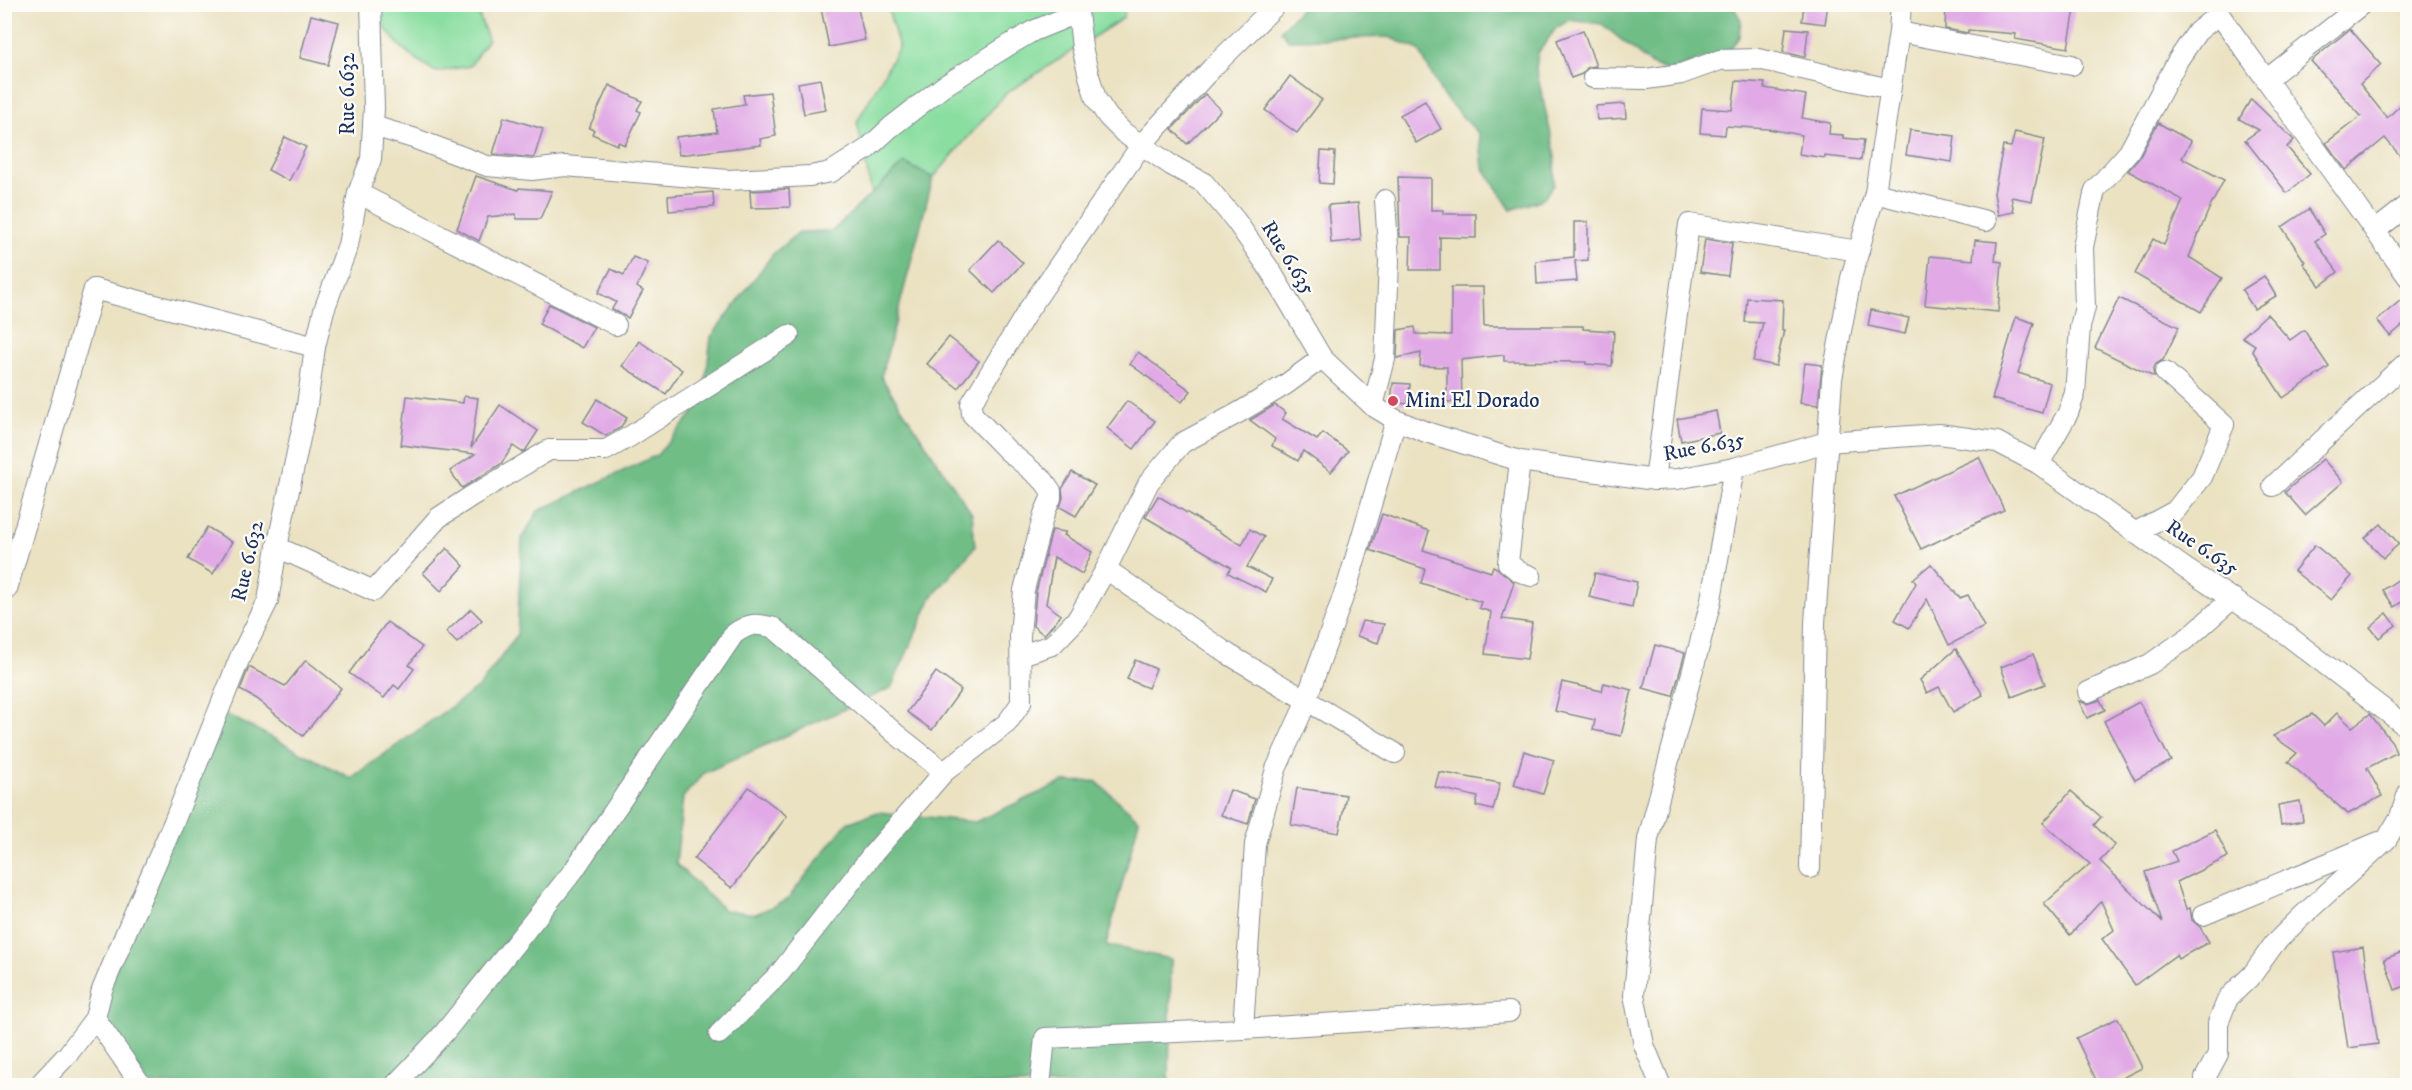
<svg xmlns="http://www.w3.org/2000/svg" width="2412" height="1090" viewBox="0 0 2412 1090" font-family="'IM FELL DW Pica',serif">
  <style>
    .green { fill: #8adea0; stroke: #52867f; stroke-width: 1.5 }
    .forest { fill: #6fbd86; stroke: #457672; stroke-width: 1.5 }
    .building { fill: #e1aae6 }
    .lines { fill: none; stroke-linecap: round; stroke-linejoin: round }
    .minor-casing { stroke: #838890; stroke-width: 22 }
    .minor { stroke: #fff; stroke-width: 20 }
    .poi-dot { fill: #d1495b; stroke: #fdfcf7; stroke-width: 2 }
    .labels { text-anchor: middle; dominant-baseline: central; stroke-width: 4.5; stroke-linejoin: round; paint-order: stroke }
    .street-label { font-size: 21px; fill: #1b2f5e; stroke: #fdfcf7 }
    .poi-label { font-size: 21px; fill: #1b2f5e; stroke: #fdfcf7; text-anchor: start }
  </style>
  <rect width="100%" height="100%" fill="#fdfcf7"/>
  <filter id="ink" filterUnits="userSpaceOnUse"><feTurbulence type="fractalNoise" baseFrequency=".0167" numOctaves="2"/><feDisplacementMap in="SourceGraphic" scale="12" xChannelSelector="R" yChannelSelector="G"/><feConvolveMatrix kernelMatrix="1 2 1 2 8 2 1 2 1" color-interpolation-filters="sRGB"/></filter>
  <filter id="wash" filterUnits="userSpaceOnUse"><feTurbulence type="fractalNoise" baseFrequency=".008" numOctaves="4" result="noise"/><feDisplacementMap in="SourceGraphic" scale="24" xChannelSelector="R" yChannelSelector="G"/><feGaussianBlur stdDeviation="1.35" result="paint"/><feColorMatrix in="noise" values="0 0 0 0 0 0 0 0 0 0 0 0 0 0 0 0 0 1.4 0 .05"/><feComposite in="paint" operator="in"/></filter>
  <g filter="url(#wash)">
    <rect width="100%" height="100%" fill="#ebe2c2"/>
    <g class="green">
      <path d="M372,5H475L488,39L470,66L436,72C403,52 390,40 372,5Z"/>
      <path d="M887,5H1126L1123,18L1005,94L933,178L904,163L872,194L857,122L899,47Z"/>
    </g>
    <g class="forest">
      <path d="M1305,4H1732L1741,20L1739,37L1729,50L1669,71L1652,65L1602,24L1569,20L1556,28L1538,53L1536,69L1555,152L1554,185L1543,199L1511,210L1483,167L1479,134L1443,96L1419,50L1389,37L1288,40L1281,30Z"/>
      <path d="M904,163L933,178L881,377L972,514L975,547L932,597L891,688L704,773L683,797L676,864L724,910L756,914L787,900L847,823L878,812L975,822L1063,782L1096,781L1139,820L1106,945L1171,959L1169,1085H124L95,1018L220,711L351,778L480,686L517,635L522,538L538,511L657,455L703,402L711,337L773,254L799,232L832,231Z"/>
    </g>
    <g id="blocks">
      <g class="building">
        <path d="M820,4H857L865,40L829,47Z"/>
        <path d="M1804,4H1828L1825,24L1802,21Z"/>
        <path d="M1946,4H2076L2068,48L2015,39L2016,34L1968,30V33L1945,29Z"/>
        <path d="M311,15L339,22L328,65L300,58Z"/>
        <path d="M1786,28L1808,30L1805,57L1783,52Z"/>
        <path d="M2350,29L2381,64L2360,84L2387,118L2408,98V165L2385,138L2346,170L2326,143L2361,116L2311,61Z"/>
        <path d="M1583,30L1596,66L1588,67L1582,74L1571,78L1557,40Z"/>
        <path d="M1290,76L1322,100L1297,133L1265,110Z"/>
        <path d="M820,79L826,110L804,114L798,83Z"/>
        <path d="M1736,81L1765,83L1764,88L1806,95L1802,118L1830,123L1829,134L1843,135V138L1864,140L1861,160L1825,156V158L1799,154L1802,135L1768,129L1726,126L1725,135L1700,133L1702,108L1732,110Z"/>
        <path d="M609,85L642,101L637,110L641,112L625,145L618,142L617,145L592,134L594,130L589,128Z"/>
        <path d="M770,92L776,136L760,139L761,145L679,155L676,137L717,132L714,109L745,104L743,95Z"/>
        <path d="M1205,94L1221,110L1187,144L1172,129Z"/>
        <path d="M2251,99L2294,140L2287,147L2310,174L2287,193L2245,140L2259,130L2239,119Z"/>
        <path d="M1425,101L1441,129L1416,143L1400,115Z"/>
        <path d="M1625,104L1626,118L1597,120L1596,106Z"/>
        <path d="M504,117L543,129L534,158L493,154Z"/>
        <path d="M2158,123L2191,141L2182,158L2224,180L2209,209L2189,257L2222,278L2201,312L2135,274L2153,239L2164,245L2183,200L2128,171L2139,158Z"/>
        <path d="M1910,130L1955,136L1952,162L1906,155Z"/>
        <path d="M2015,132L2045,139L2032,201L2011,197L2014,212L1998,215L1994,193L2003,146L2011,147Z"/>
        <path d="M285,137L306,147L289,181L268,170Z"/>
        <path d="M1321,151L1335,152L1333,184L1319,183Z"/>
        <path d="M476,176L518,190L519,188L552,191L540,219H517L516,214L488,217L479,241L457,229Z"/>
        <path d="M1398,177L1431,178V210H1443V214H1476V238L1440,237V270H1410L1411,237H1400Z"/>
        <path d="M789,189L790,207L751,208L750,191Z"/>
        <path d="M713,192L714,207L669,211L668,196Z"/>
        <path d="M1358,203L1361,240L1331,243L1328,205Z"/>
        <path d="M2309,209L2325,234L2315,241L2338,272L2320,286L2303,263L2305,262L2282,227Z"/>
        <path d="M1574,222H1588V260L1575,261L1577,281L1537,284L1536,261L1574,257Z"/>
        <path d="M1705,239L1732,243L1728,276L1700,272Z"/>
        <path d="M998,240L1023,263L994,293L970,270Z"/>
        <path d="M1975,240L1997,242L1995,261L2002,262L1998,312L1925,305L1930,256L1973,260Z"/>
        <path d="M633,257L648,263L637,287L643,291L628,318L612,309L616,302L598,293L611,269L624,275Z"/>
        <path d="M2264,276L2276,296L2254,309L2242,290Z"/>
        <path d="M1451,287H1483L1484,326H1583V329L1614,331L1612,366L1586,364V362L1504,361V355L1461,360L1462,402H1447V367L1420,366L1421,353L1397,358L1398,330L1415,327L1416,334L1451,335Z"/>
        <path d="M1747,298L1783,300L1782,330H1784L1776,366L1753,361L1763,323L1745,322Z"/>
        <path d="M2119,298L2179,327L2163,360L2156,364L2153,370L2154,377L2095,348Z"/>
        <path d="M2401,300L2408,309V321L2390,336L2377,320Z"/>
        <path d="M549,304L594,327L582,348L539,324Z"/>
        <path d="M1871,310L1909,318L1905,334L1868,326Z"/>
        <path d="M2267,314L2290,340L2304,330L2329,367L2283,398L2252,350L2255,345L2242,337Z"/>
        <path d="M2016,317L2034,323L2018,373L2050,383L2042,413L1992,399Z"/>
        <path d="M949,337L979,361L958,388L927,364Z"/>
        <path d="M639,341L682,370L666,394L622,366Z"/>
        <path d="M1138,352L1191,391L1182,402L1130,364Z"/>
        <path d="M1805,363L1822,365L1818,405L1800,403Z"/>
        <path d="M1393,383L1410,384L1408,404L1391,402Z"/>
        <path d="M407,396L463,403L464,396L478,398L471,448L500,405L538,431L525,451L522,452L513,446L501,464L462,488L450,471L475,454L401,445Z"/>
        <path d="M597,399L627,418L620,428L606,436L583,422Z"/>
        <path d="M1127,401L1155,421L1134,449L1107,428Z"/>
        <path d="M1275,405L1286,413L1282,419L1317,440L1323,433L1348,451L1331,472L1303,451L1298,461L1272,446L1275,439L1250,420Z"/>
        <path d="M1716,411L1720,433L1681,441L1677,419Z"/>
        <path d="M1979,457L2004,510L1921,549L1894,496Z"/>
        <path d="M2323,459L2343,482L2305,515L2285,492Z"/>
        <path d="M1072,472L1095,485L1076,516L1060,507L1063,498L1062,489Z"/>
        <path d="M1158,496L1242,545L1250,529L1264,537L1247,567L1272,579L1266,592L1228,573L1231,567L1145,517Z"/>
        <path d="M1382,514L1429,531L1423,550L1491,572L1493,566L1497,568L1514,582L1502,619L1532,623L1527,659L1485,654L1491,612L1479,608L1481,602L1421,583L1425,569L1370,550Z"/>
        <path d="M2381,524L2399,544L2383,558L2365,538Z"/>
        <path d="M207,527L232,542L213,574L188,559Z"/>
        <path d="M1052,530L1066,532L1064,535L1092,552L1082,574L1054,557L1046,604L1061,615L1044,635L1033,626L1036,592Z"/>
        <path d="M2315,545L2352,576L2331,600L2294,571Z"/>
        <path d="M447,548L464,566L441,591L423,573Z"/>
        <path d="M1931,564L1960,598L1968,595L1984,627L1949,645L1927,599L1909,628L1895,620L1916,583L1913,579Z"/>
        <path d="M1595,573L1637,582L1632,607L1589,597Z"/>
        <path d="M2408,573V598L2394,607L2383,590Z"/>
        <path d="M471,609L482,620L457,643L446,632Z"/>
        <path d="M2387,613L2396,625L2379,638L2370,627Z"/>
        <path d="M1362,621L1384,624L1378,643L1357,636Z"/>
        <path d="M387,622L422,647L409,665L414,669L399,689L394,685L384,698L349,673Z"/>
        <path d="M1655,645L1685,653L1673,696L1643,688Z"/>
        <path d="M1956,649L1983,695L1953,712L1939,687L1927,693L1920,680Z"/>
        <path d="M2033,654L2045,684L2012,697L2001,667Z"/>
        <path d="M306,660L341,688L303,736L256,699L240,690L249,667L285,686Z"/>
        <path d="M1135,660L1156,669L1148,688L1127,679Z"/>
        <path d="M936,672L961,690L932,730L907,712Z"/>
        <path d="M1562,682L1602,691L1604,683L1632,690L1621,736L1593,730L1595,720L1555,711Z"/>
        <path d="M2100,700L2105,710L2087,718L2079,701L2087,704Z"/>
        <path d="M2139,702L2171,761L2135,780L2104,721Z"/>
        <path d="M2337,713L2352,727L2370,714L2392,742L2396,753L2367,768L2382,796L2348,814L2288,762L2297,753L2273,736L2312,714L2324,726Z"/>
        <path d="M1524,751L1554,760L1543,794L1514,785Z"/>
        <path d="M1439,772L1500,783L1493,810L1476,806L1478,797L1435,787Z"/>
        <path d="M749,787L787,816L732,888L694,859Z"/>
        <path d="M1297,788L1346,795L1339,833L1291,825Z"/>
        <path d="M1230,790L1255,799L1248,824L1221,815Z"/>
        <path d="M2071,791L2101,817L2094,825L2115,845L2100,861L2162,922L2145,872L2177,861L2172,851L2215,830L2228,857L2177,882L2186,909L2190,908L2192,920L2200,927L2209,942L2178,959L2176,955L2135,985L2102,939L2114,930L2101,901L2070,935L2044,904L2090,864L2043,823Z"/>
        <path d="M2300,801L2303,821L2281,825L2278,805Z"/>
        <path d="M2363,947L2378,1044L2348,1048L2333,952Z"/>
        <path d="M2408,950V985L2395,990L2384,959Z"/>
        <path d="M2118,1018L2142,1068L2106,1086H2099L2076,1038Z"/>
      </g>
    </g>
  </g>
  <g filter="url(#ink)">
    <use href="#blocks" fill-opacity="0" stroke="#838890" stroke-width="1.5"/>
    <g class="lines">
      <defs>
        <g id="minor">
          <path d="M1077,4L1082,47L1089,76L1096,99L1108,117L1124,133L1171,165L1204,183L1236,221L1272,273L1322,358L1373,406L1396,420L1426,432L1520,461L1655,480L1677,479L1734,468L1827,442L1939,434L1997,442L2039,464L2186,569L2283,632L2408,728"/>
          <path d="M2215,4L2219,14L2408,277"/>
          <path d="M1899,32L2072,65"/>
          <path d="M1593,78L1646,79L1681,74L1720,60L1758,59L1890,89"/>
          <path d="M2267,79L2362,4"/>
          <path d="M373,126L413,138L487,166L532,170L565,166L728,180L810,176L831,172L867,149L891,127L944,86L1009,45L1033,31L1077,13"/>
          <path d="M358,193L616,325"/>
          <path d="M1875,193L1986,221"/>
          <path d="M2375,231L2408,205"/>
          <path d="M1373,406L1385,359L1389,261L1385,200"/>
          <path d="M1520,461L1508,563L1518,571L1531,576"/>
          <path d="M2039,464L2068,413L2075,393L2080,327L2085,307L2083,247L2095,190L2129,152L2178,60L2197,32L2219,14"/>
          <path d="M1655,480L1689,224L1859,251"/>
          <path d="M2273,486L2408,361"/>
          <path d="M2136,532L2175,511L2202,477L2224,425L2165,372"/>
          <path d="M277,547L374,591L438,518L470,497L549,450H606L629,437L789,335"/>
          <path d="M1106,569L1228,654L1395,753"/>
          <path d="M4,589H7L94,289L315,347"/>
          <path d="M1021,655L1052,645L1078,618L1106,569L1149,482L1182,443L1238,413L1285,385L1322,358"/>
          <path d="M2088,692L2150,664L2189,637L2233,598"/>
          <path d="M1810,868L1815,623L1832,379L1851,278L1875,193L1899,32L1901,4"/>
          <path d="M2203,915L2379,842"/>
          <path d="M95,1018L142,1086"/>
          <path d="M1243,1029L1255,844L1276,769L1301,714L1348,583L1396,420"/>
          <path d="M719,1034L780,973L872,855L944,772L1007,723L1021,703L1020,635L1024,590L1044,514L1051,498V491L1044,481L1007,450L972,414L971,404L1029,309L1142,144L1212,68L1277,4"/>
          <path d="M38,1086L68,1054L95,1018L102,990L127,930L173,824L241,655L268,601L277,547L307,405L315,347L324,310L348,245L358,193L371,159L374,108L371,4"/>
          <path d="M394,1086L444,1033L574,870L734,634C749,623 756,623 774,628L896,734L944,772"/>
          <path d="M1040,1086L1045,1038L1243,1029L1509,1012"/>
          <path d="M1661,1086L1644,1045L1634,995L1648,839L1710,605L1734,468"/>
          <path d="M2205,1086V1078L2218,1054V1023L2228,998L2252,975L2274,944L2300,918L2387,839L2400,817L2408,793"/>
        </g>
      </defs>
      <use href="#minor" class="minor-casing"/>
      <use href="#minor" class="minor"/>
    </g>
  </g>
  <circle class="poi-dot" cx="1393" cy="401" r="6"/>
  <g class="labels">
    <g class="street-label">
      <text transform="translate(348 94) rotate(-90)">Rue 6.632</text>
      <text transform="translate(1288 258) rotate(58)">Rue 6.635</text>
      <text transform="translate(1704 447) rotate(-11)">Rue 6.635</text>
      <text transform="translate(2202 548) rotate(34)">Rue 6.635</text>
      <text transform="translate(248 561) rotate(-77)">Rue 6.632</text>
    </g>
    <g class="poi-label">
      <text x="1405" y="401">Mini El Dorado</text>
    </g>
  </g>
  <rect width="2412" height="1090" fill="none" stroke="#fdfcf7" stroke-width="24"/>
</svg>
